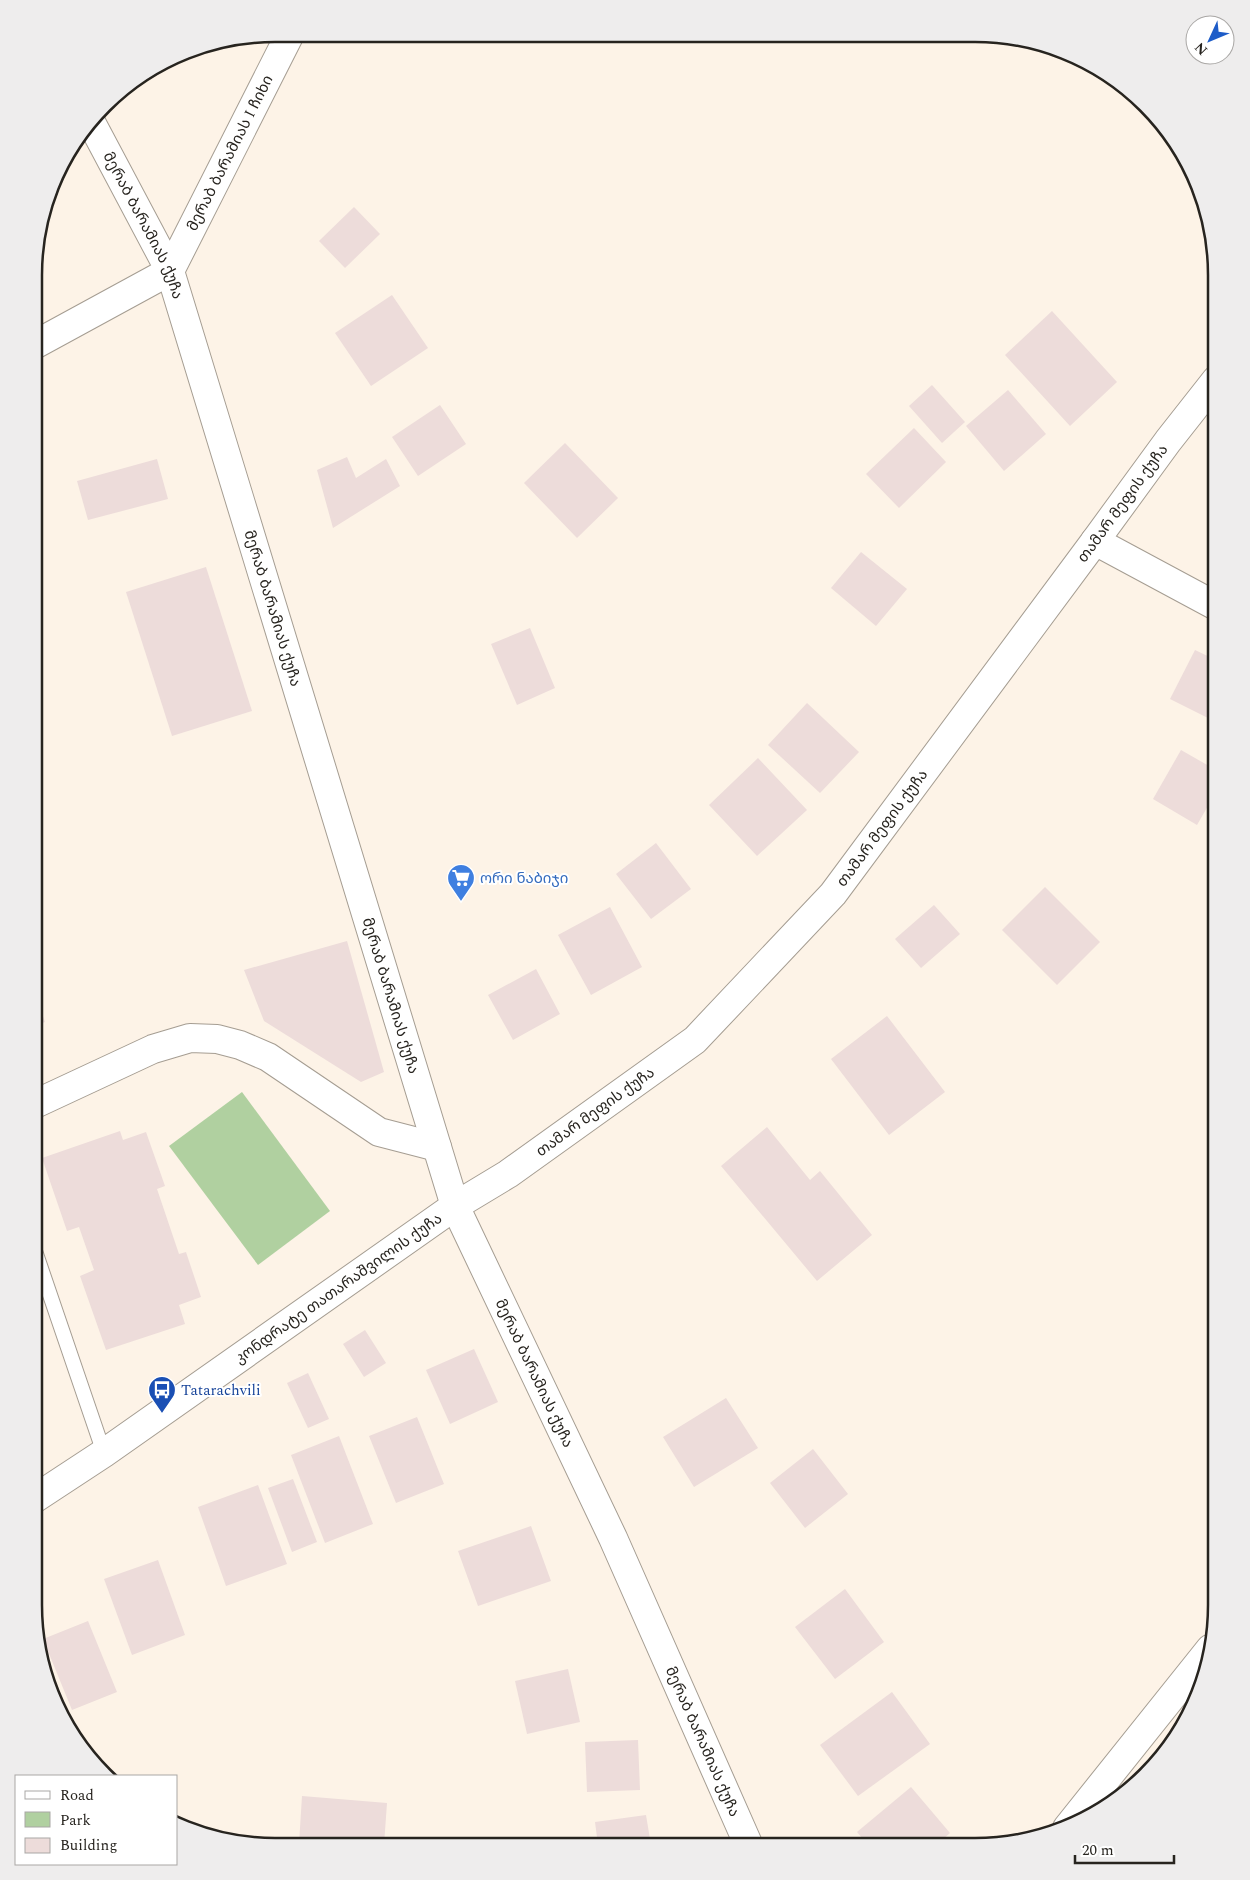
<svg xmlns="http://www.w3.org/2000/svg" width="1250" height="1880" viewBox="0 0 1250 1880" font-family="Spectral,'Noto Sans Georgian',serif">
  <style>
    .green { fill: #b0d0a0 }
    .building { fill: #eddcda }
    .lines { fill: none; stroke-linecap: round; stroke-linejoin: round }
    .service-casing { stroke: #a59d92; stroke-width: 16 }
    .minor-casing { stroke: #a59d92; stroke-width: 30 }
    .secondary-casing { stroke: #a59d92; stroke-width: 30 }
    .service { stroke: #fff; stroke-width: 14 }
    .minor { stroke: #fff; stroke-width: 28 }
    .secondary { stroke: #fff; stroke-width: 28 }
    .labels { text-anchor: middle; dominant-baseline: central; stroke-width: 4; stroke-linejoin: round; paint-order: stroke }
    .street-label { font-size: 15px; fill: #27241f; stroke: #fff }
    .shop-label { font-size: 15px; fill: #366cbe; stroke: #fff; text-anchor: start }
    .transit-label { font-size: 15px; fill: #164399; stroke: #fff; text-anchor: start }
    .rim { fill: none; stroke: #27241f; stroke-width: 2.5 }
  </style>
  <rect width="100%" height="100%" fill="#fdf3e7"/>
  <path class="green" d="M242,1092L330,1211L258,1265L169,1146Z"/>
  <g class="building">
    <path d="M354,207L380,234L345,268L319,241Z"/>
    <path d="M392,295L428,348L371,386L335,333Z"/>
    <path d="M1052,311L1117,382L1070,426L1005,355Z"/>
    <path d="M932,385L965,422L942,443L909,406Z"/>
    <path d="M1008,390L1046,434L1004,471L966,426Z"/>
    <path d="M440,405L466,444L418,476L392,437Z"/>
    <path d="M914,428L946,462L899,508L866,474Z"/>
    <path d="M565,443L618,498L577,538L524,483Z"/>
    <path d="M347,457L356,478L386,459L400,486L333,528L317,470Z"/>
    <path d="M157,459L168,499L88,520L77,481Z"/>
    <path d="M861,552L907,589L876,626L831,588Z"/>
    <path d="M206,567L252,711L172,736L126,592Z"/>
    <path d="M530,628L555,688L517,705L491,644Z"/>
    <path d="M1195,650L1216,660V722L1170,699Z"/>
    <path d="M807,703L859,752L820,793L768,745Z"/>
    <path d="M1181,750L1216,770V792L1197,825L1153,799Z"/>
    <path d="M758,758L807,810L757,856L709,805Z"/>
    <path d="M656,843L691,889L651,919L616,874Z"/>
    <path d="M1045,887L1100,942L1057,985L1002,930Z"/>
    <path d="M934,905L960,934L921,968L895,939Z"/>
    <path d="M610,907L642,967L591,995L558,935Z"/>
    <path d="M347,941L384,1072L361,1082L264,1021L244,970Z"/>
    <path d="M536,969L560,1014L513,1040L488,995Z"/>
    <path d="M35,993L45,1022L35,1026Z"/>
    <path d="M887,1016L945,1092L889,1135L831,1059Z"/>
    <path d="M767,1127L810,1180L820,1171L872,1235L817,1281L721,1166Z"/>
    <path d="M120,1131L123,1140L146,1132L165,1186L157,1189L179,1254L186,1252L201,1297L179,1305L185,1324L106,1350L80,1276L94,1270L79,1227L67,1231L42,1158Z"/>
    <path d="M365,1330L386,1363L364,1377L343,1344Z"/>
    <path d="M474,1349L498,1402L450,1424L426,1370Z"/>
    <path d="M308,1373L329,1419L308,1428L287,1383Z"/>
    <path d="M726,1398L758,1448L694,1487L663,1437Z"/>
    <path d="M417,1417L444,1484L396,1503L369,1436Z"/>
    <path d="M339,1436L373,1524L325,1543L291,1455Z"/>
    <path d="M813,1449L848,1494L805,1528L770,1483Z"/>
    <path d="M293,1479L317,1542L292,1552L268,1488Z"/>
    <path d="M258,1485L287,1564L226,1586L198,1507Z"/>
    <path d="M531,1526L551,1581L478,1606L458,1551Z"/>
    <path d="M158,1560L185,1635L132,1655L104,1579Z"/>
    <path d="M845,1589L884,1642L835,1679L795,1627Z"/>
    <path d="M88,1621L117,1692L72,1710L43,1639Z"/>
    <path d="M568,1669L580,1722L527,1734L515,1681Z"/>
    <path d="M892,1692L930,1744L858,1796L820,1745Z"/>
    <path d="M638,1740L640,1790L587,1792L585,1742Z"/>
    <path d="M911,1787L950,1833L935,1846H869L857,1832Z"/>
    <path d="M302,1796L387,1803L384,1845L299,1844Z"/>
    <path d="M646,1815L651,1845H598L595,1822Z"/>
  </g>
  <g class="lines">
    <defs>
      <path id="service" d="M34,1248L104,1453"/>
      <g id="minor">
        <path id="s1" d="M36,344L170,271L290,34"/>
        <path d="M1095,541L1216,606"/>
        <path d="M35,1104L153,1049L190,1038L217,1039L240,1045L268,1057L379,1132L437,1147"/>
        <path id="s2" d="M34,1499L104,1453L455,1206L508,1174L695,1040L833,894L1095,541L1168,441L1216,380"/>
        <path d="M1067,1828L1210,1649"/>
      </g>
      <g id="secondary">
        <path id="s3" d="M92,124L170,271L455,1206L613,1538L749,1846"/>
      </g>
    </defs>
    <use href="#service" class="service-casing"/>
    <use href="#minor" class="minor-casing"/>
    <use href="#secondary" class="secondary-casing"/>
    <use href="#service" class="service"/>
    <use href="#minor" class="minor"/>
    <use href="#secondary" class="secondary"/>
  </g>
  <defs>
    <symbol id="supermarket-pin" viewBox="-11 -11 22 30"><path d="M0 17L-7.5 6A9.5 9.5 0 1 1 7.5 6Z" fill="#3f7fe0" stroke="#fff"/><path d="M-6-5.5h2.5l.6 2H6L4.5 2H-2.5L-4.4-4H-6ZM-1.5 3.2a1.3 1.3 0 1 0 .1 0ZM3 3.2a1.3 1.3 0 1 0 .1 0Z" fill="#fff"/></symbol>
    <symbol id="bus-pin" viewBox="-11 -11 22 30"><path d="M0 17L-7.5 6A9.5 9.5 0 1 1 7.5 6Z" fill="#1a4fb4" stroke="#fff"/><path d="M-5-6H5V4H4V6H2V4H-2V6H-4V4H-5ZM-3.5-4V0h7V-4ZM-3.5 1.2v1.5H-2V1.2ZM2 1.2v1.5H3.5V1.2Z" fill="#fff"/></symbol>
  </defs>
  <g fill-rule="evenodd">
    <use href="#supermarket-pin" x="445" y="862" width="32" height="43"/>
    <use href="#bus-pin" x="146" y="1374" width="32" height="43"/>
  </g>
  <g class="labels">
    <g class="street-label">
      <text stroke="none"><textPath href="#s1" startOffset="285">მერაბ ბარამიას I ჩიხი</textPath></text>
      <text stroke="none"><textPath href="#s3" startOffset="114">მერაბ ბარამიას ქუჩა</textPath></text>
      <text stroke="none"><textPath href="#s2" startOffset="1492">თამარ მეფის ქუჩა</textPath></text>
      <text stroke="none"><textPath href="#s3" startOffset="519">მერაბ ბარამიას ქუჩა</textPath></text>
      <text stroke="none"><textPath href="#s2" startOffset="1088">თამარ მეფის ქუჩა</textPath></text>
      <text stroke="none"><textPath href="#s3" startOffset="924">მერაბ ბარამიას ქუჩა</textPath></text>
      <text stroke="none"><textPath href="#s2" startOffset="682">თამარ მეფის ქუჩა</textPath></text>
      <text stroke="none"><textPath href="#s2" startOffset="370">კონდრატე თათარაშვილის ქუჩა</textPath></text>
      <text stroke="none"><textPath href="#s3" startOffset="1329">მერაბ ბარამიას ქუჩა</textPath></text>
      <text stroke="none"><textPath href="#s3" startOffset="1734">მერაბ ბარამიას ქუჩა</textPath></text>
    </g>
    <g class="shop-label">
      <text x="480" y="878">ორი ნაბიჯი</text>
    </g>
    <g class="transit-label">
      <text x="181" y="1390">Tatarachvili</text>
    </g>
  </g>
  <path d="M0 0H1250V1880H0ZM275 42H975A233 233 0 0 1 1208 275V1605A233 233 0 0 1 975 1838H275A233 233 0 0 1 42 1605V275A233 233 0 0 1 275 42Z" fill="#eeeded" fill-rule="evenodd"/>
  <path class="rim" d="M275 42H975A233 233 0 0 1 1208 275V1605A233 233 0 0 1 975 1838H275A233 233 0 0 1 42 1605V275A233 233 0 0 1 275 42Z"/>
  <rect x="15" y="1775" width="162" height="90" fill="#ffffff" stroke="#a9a7a5"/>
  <rect x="25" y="1791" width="25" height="8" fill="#ffffff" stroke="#a9a7a5"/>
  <text x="60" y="1800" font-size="15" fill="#27241f">Road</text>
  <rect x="25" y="1812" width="25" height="15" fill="#b0d0a0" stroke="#a9a7a5"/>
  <text x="60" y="1825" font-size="15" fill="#27241f">Park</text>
  <rect x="25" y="1838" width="25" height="15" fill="#eddcda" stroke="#a9a7a5"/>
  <text x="60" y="1850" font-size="15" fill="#27241f">Building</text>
  <g transform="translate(1210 40) rotate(226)"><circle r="24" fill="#ffffff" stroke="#a9a7a5"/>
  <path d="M0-4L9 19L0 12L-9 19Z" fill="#1d5cc8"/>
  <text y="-8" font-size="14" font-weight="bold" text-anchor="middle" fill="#27241f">N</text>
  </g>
  <path d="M1075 1855v8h99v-8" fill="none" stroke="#27241f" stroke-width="2.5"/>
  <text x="1082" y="1855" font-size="15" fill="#27241f" stroke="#ffffff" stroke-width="4" paint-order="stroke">20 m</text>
</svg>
